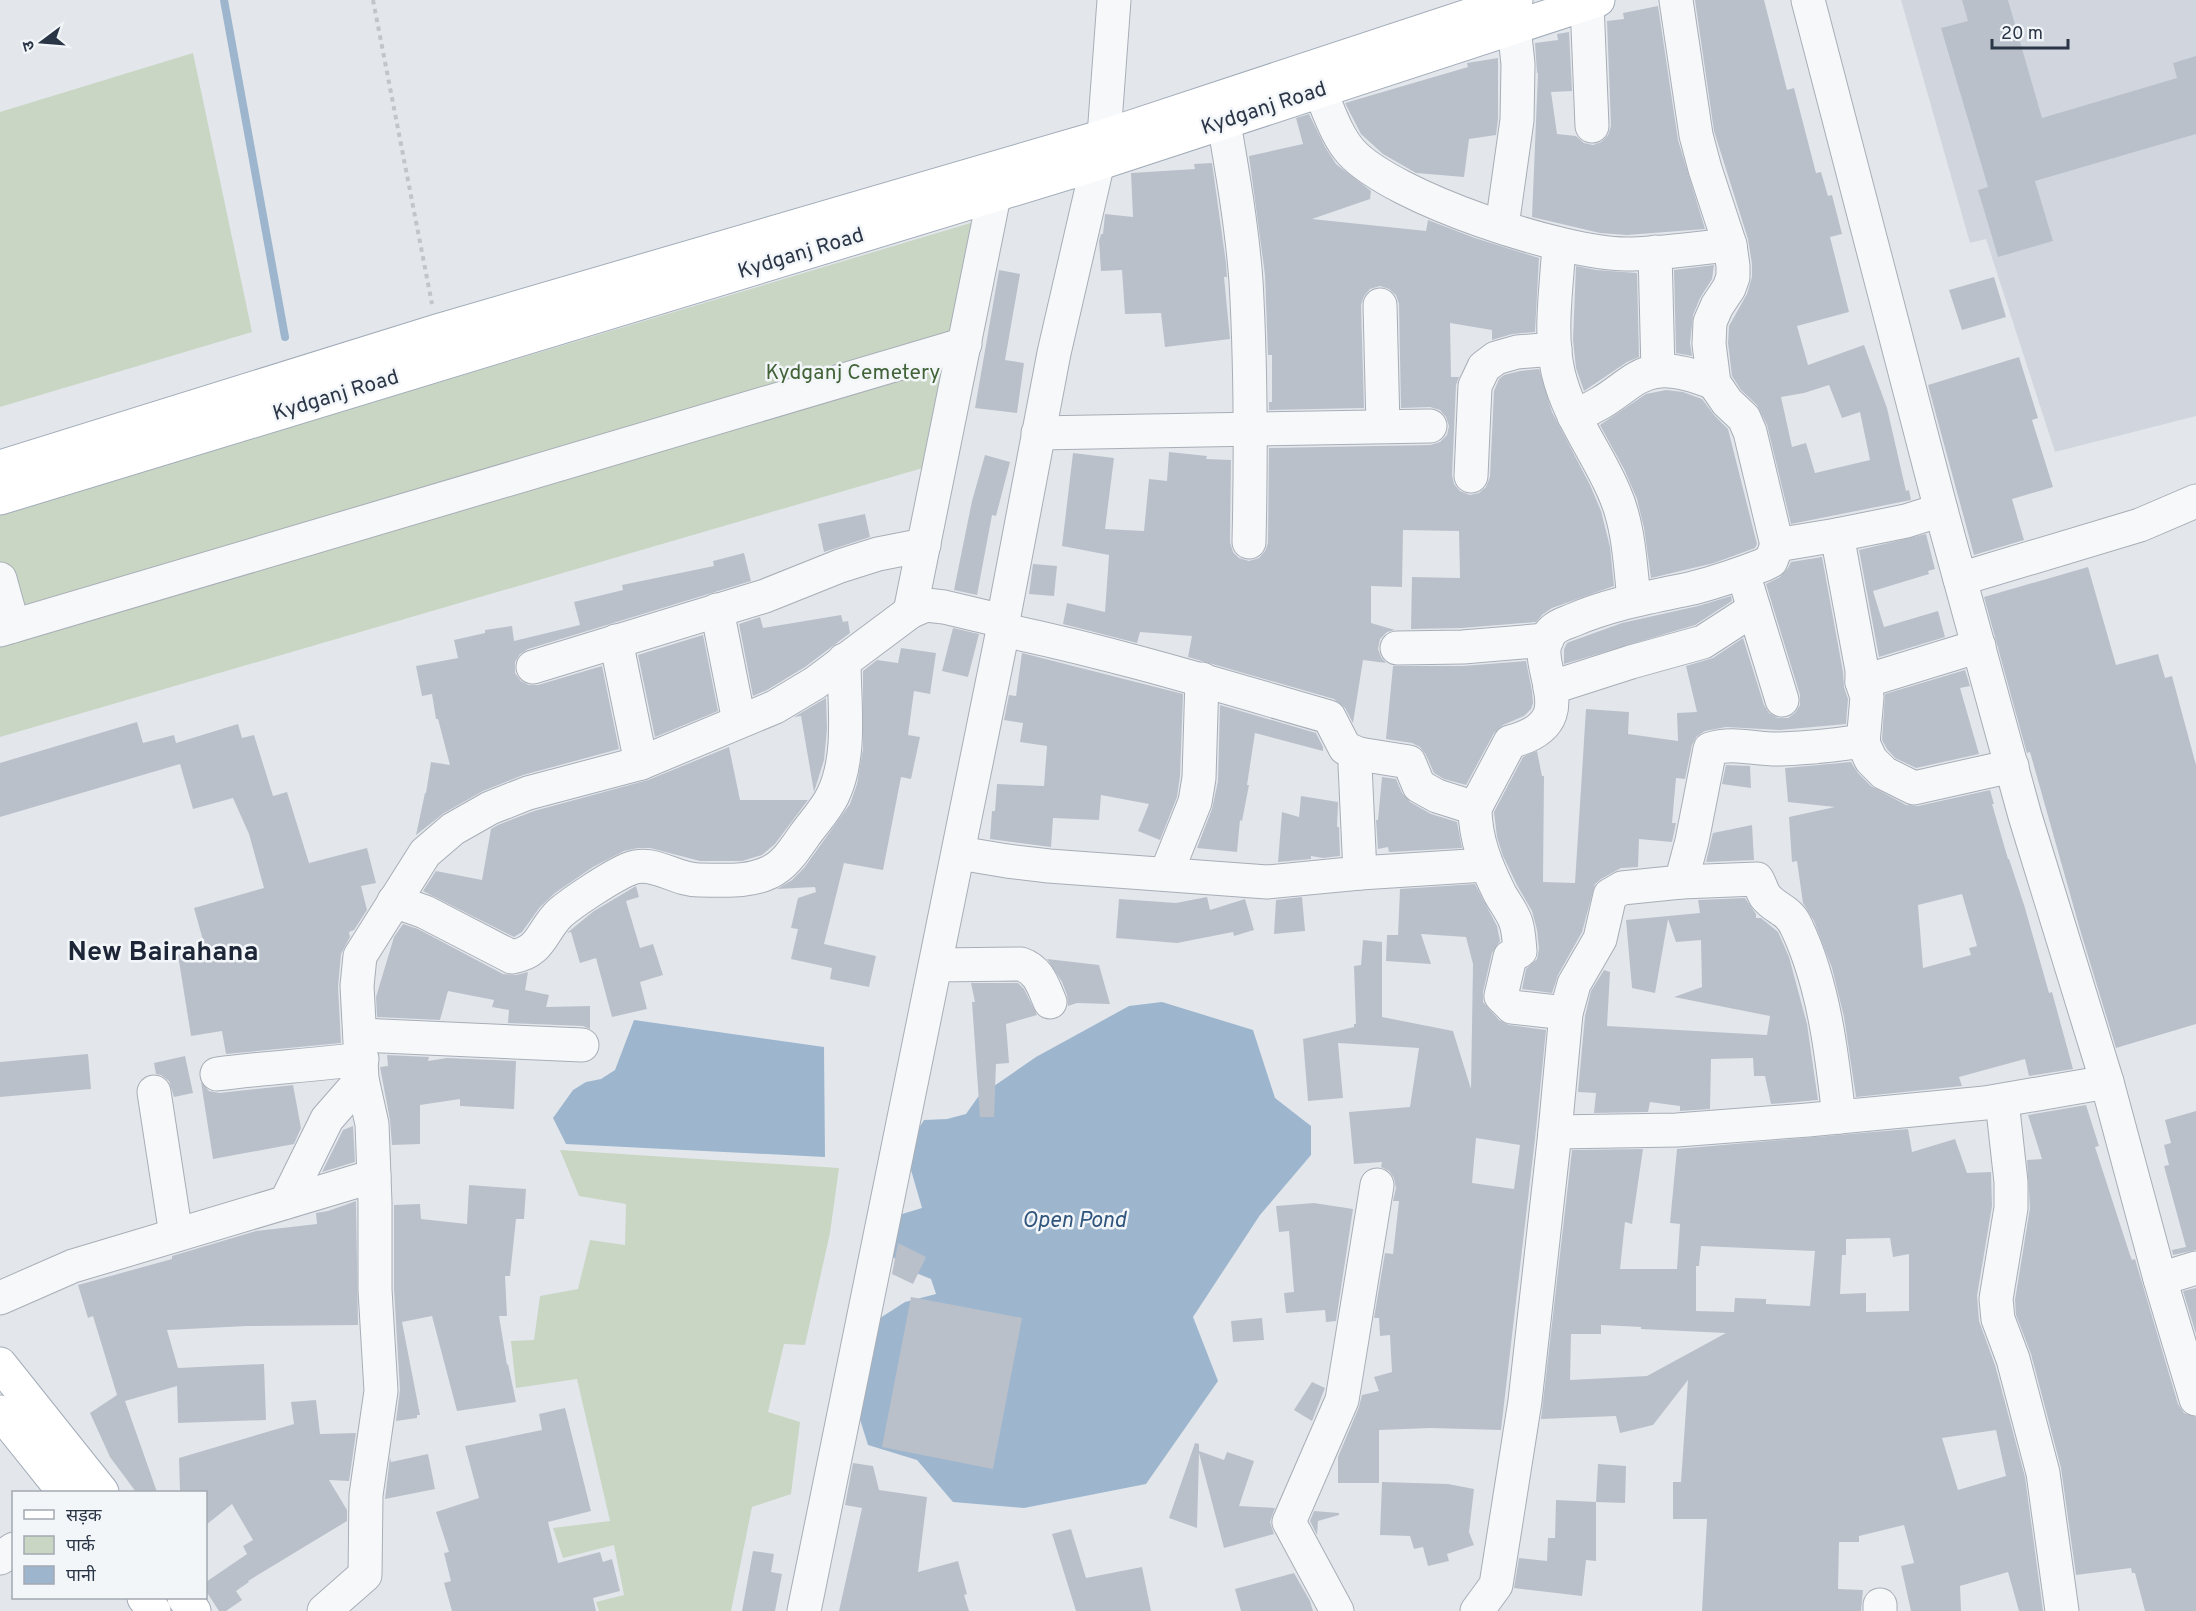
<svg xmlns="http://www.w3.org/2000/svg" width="2196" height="1611" viewBox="0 0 2196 1611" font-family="Overpass,'Noto Sans Devanagari',sans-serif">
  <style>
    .built { fill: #d1d6de }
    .green { fill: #c9d6c4 }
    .water { fill: #9db6ce }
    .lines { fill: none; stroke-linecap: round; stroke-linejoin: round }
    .stream { stroke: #9db6ce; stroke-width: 8 }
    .building { fill: #bac0ca; fill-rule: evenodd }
    .minor-casing { stroke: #a8aeb7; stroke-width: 35 }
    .major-casing { stroke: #a2acb9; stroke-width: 35 }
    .path { stroke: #c1c5cb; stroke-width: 4; stroke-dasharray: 4.5 4.5; stroke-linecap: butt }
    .minor { stroke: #f6f8fa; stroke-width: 33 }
    .major { stroke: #fff; stroke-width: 33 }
    .labels { text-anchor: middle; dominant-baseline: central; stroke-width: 5; stroke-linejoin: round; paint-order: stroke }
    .street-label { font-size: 21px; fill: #2a3546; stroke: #f3f6f9 }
    .park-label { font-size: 21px; fill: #406236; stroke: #f3f6f9 }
    .water-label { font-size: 22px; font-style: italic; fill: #31557c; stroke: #f3f6f9 }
    .district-label { font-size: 27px; font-weight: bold; fill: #1c2637; stroke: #f3f6f9 }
  </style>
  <rect width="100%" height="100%" fill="#e3e7ec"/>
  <path class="built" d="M1901,0H2196V416L2055,452L1986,239L1970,243Z"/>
  <g class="green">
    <path d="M193,53L252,332L0,407V112Z"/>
    <path d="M1007,212L957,458L0,737V514Z"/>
    <path d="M560,1150L839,1168L830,1233L805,1345L784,1344L768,1412L800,1422L791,1494L752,1507L731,1611H599L596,1602L624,1595L614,1545L563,1558L553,1528L610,1521L577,1379L516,1388L511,1341L534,1340L540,1296L578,1289L590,1240L625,1245L626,1204L579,1196Z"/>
  </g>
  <g class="water">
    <path d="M1162,1002L1253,1030L1275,1098L1311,1126V1155L1260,1215L1193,1317L1218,1381L1146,1484L1024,1508L953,1502L917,1460L868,1445L857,1410L877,1320L905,1302L936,1294L931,1279L906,1269L892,1256L902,1214L922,1208L911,1170L912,1139L924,1120L947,1119L966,1114L978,1097L1036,1057L1129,1006Z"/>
    <path d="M634,1020L824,1047L825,1157L566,1144L553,1118L573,1090L586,1082L601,1079L615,1070Z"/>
  </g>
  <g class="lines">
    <path class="stream" d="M224,0L285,337"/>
  </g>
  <g class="building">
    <path d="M1695,0H1764L1787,90L1794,88L1816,173L1821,172L1828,196L1832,195L1842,234L1830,237L1849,312L1797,326L1808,365L1864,345L1887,408L1906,491L1909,490L1911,500L1791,524L1767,425L1757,405L1741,390L1732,376L1728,343L1729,326L1747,294L1752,277V264L1748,239L1714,131ZM1829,385L1842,418L1860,412L1870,460L1815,473L1806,443L1792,447L1781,397L1804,393Z"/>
    <path d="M1962,0H2008L2042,118L2177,78L2173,63L2196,56V134L2035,181L2053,241L1998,257L1978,190L1988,187L1941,28L1968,21Z"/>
    <path d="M1658,6L1678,140L1705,229L1627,235L1600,233L1532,217L1538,73H1537L1535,43L1558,40L1557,34L1569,32L1572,91L1551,92L1557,134L1576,136L1584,143L1593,145L1601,142L1608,135L1611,126L1607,21L1624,19L1623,13Z"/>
    <path d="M1498,58V119L1496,135L1469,139L1464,177L1416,173L1383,154L1361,134L1345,103L1468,67L1467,63Z"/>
    <path d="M1309,114L1325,147L1336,164L1371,191L1370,199L1312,219L1426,231L1428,220L1475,238L1539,258L1535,332L1512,334L1492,340V330L1450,323L1451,377H1459L1456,385L1452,475L1454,484L1460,491L1470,495L1479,493L1486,487L1490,477L1494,391L1499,379L1504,375L1520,371L1539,369L1552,412L1590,485L1601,511L1610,547L1614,586L1552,608L1543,614L1536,622L1462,628L1411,629L1412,577L1460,578L1459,531L1403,530L1402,587L1371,586V623L1395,630L1387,632L1380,639L1378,649L1381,657L1386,663L1363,660L1353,723L1345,708L1334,699L1188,657L1192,636L1140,632L1137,643L1063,624L1067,603L1105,612L1109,555L1062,546L1073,453L1114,458L1105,529L1144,531L1149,479L1167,481L1169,452L1207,456L1206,459L1231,460L1230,542L1233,552L1239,558L1249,561L1259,558L1265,551L1268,543L1269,448L1430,445L1440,442L1447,435L1449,426L1446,417L1440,410L1430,407L1401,408L1399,304L1396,295L1389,289L1380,286L1370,289L1364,296L1361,305L1364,408L1269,410V402H1272V355H1268L1265,275L1249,156L1303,144L1296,118Z"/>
    <path d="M1212,163L1226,263L1227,277H1224L1230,339L1165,347L1161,313L1125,314L1122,270L1101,271L1099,241L1101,234H1103L1105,214L1133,217L1131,173L1195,169L1194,164Z"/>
    <path d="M1714,265L1712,279L1700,298L1693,315L1690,343L1692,356L1676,353L1674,270Z"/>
    <path d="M1576,266L1596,270L1637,273L1639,357L1627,362L1584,391L1576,368L1573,340Z"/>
    <path d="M999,270L1020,274L1005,360L1024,363L1017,413L975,408Z"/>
    <path d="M1994,277L2006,317L1962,330L1949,290Z"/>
    <path d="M2019,357L2038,418L2032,420L2053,487L2012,499L2024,540L1974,555L1928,385Z"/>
    <path d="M1666,390L1683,392L1702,399L1714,415L1728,429L1757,544L1755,548L1714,563L1651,578L1644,528L1637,499L1624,469L1600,425L1646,394Z"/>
    <path d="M985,455L1010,462L996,516L992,515L977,595L954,590L972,501Z"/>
    <path d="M865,514L870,537L824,552L818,524Z"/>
    <path d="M1926,534L1935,569L1928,571L1929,574L1873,591L1884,627L1938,611L1945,637L1879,657L1859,550Z"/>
    <path d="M744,553L751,581L528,649L520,654L515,662V673L521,681L529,685H538L602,666L619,749L523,775L483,791L444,813L416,835L425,793H426L431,762L450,765L438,719H436L432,694L422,696L416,666L458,658L454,640L485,633V630L512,626L514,641L580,625L574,602L623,590L622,585L714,566L713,561Z"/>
    <path d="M1822,557L1843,672L1844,687L1848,699L1846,724L1780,730L1726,727L1705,731L1697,736L1692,745L1685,779L1676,778L1672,823H1676L1672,842L1639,839L1638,867L1621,868L1601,879L1595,884L1582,932L1558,975L1552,993L1522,989L1526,969L1537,959L1539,949L1537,930L1532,911L1517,885L1503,856L1497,837L1494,812L1523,757L1537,751L1542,776H1544L1543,882L1575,883L1586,709L1629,712L1628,734L1678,741L1677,713L1697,712L1686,666L1713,658L1743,638L1764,705L1769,713L1778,718H1788L1795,713L1800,705V695L1766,584L1780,577L1788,568L1791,562Z"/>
    <path d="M1033,564L1057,566L1054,596L1029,594Z"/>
    <path d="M2088,567L2116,665L2158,654L2165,678L2172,676L2196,765V1024L2116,1048L2081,933L2030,752L2027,753L2026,750L1984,597Z"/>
    <path d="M1731,596L1732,601L1695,625L1564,664V649L1567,643L1572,641L1622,623L1698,606Z"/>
    <path d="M841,615L843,622L848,621L850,633L805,667L767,690L753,696L739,624L760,617L763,628Z"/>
    <path d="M953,628L979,634L968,677L942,671Z"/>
    <path d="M703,635L718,711L655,737L638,655Z"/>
    <path d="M901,648L936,653L930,694L914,691L908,735L920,737L911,779L901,777L883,870L844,863L824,944L876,956L869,987L830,979L832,968L791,959L798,929L791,928L798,898L816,892L815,887L777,889L792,880L804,868L850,804L857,784L863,749V671L877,660L898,663Z"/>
    <path d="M1022,653L1183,694L1180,776L1177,797L1160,840L1138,831L1149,804L1101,795L1099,820L1053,818L1051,847L990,839L992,811H995L997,784L1044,786L1047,746L1020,742L1023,723L1004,720L1009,695L1016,696Z"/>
    <path d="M1526,661L1532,691L1533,703L1531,709L1524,716L1503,725L1494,733L1466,785L1444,779L1434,773L1426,755L1420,747L1412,743L1386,739L1393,666H1463Z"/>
    <path d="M1965,670L1970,686L1960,688L1979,754L1916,768L1895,758L1887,749L1882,740L1885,694Z"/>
    <path d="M826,698L827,729L824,760L814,792L801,716L794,717Z"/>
    <path d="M1220,705L1316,733L1323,747V751L1255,733L1247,785H1249L1242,821L1240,820L1237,852L1197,848L1212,809L1218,781Z"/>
    <path d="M137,722L143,743L174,735L176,743L238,724L242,738L254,735L273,796L287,792L309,863L367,848L376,883L361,886L367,910L354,930L349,932L350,937L341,954L338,987L341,1043L226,1054L222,1031L191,1036L178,955L206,951L194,908L264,888L249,834L233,798L193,809L180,764L0,817V763Z"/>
    <path d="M729,747L740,800H808L775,844L762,855L742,861H700L650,848H638L624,851L593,867L555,893L540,907L522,932L514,937L423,891L436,871L482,880L491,829L498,825L534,811L648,780Z"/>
    <path d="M1851,762L1858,773L1871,786L1906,805L1918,806L1990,790L1994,804H1992L2008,859H2009L2025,908L2049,993L2052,992L2073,1069L2029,1076L2025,1059L1959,1077L1962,1086L1856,1097L1844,1017L1832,968L1814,921L1803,903L1797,861L1792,862L1789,817L1835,807L1788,802L1785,768ZM1962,894L1977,946L1969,948L1971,955L1923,968L1918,905Z"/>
    <path d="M1726,765L1750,766L1751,788L1722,784Z"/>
    <path d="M1382,777L1396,779L1402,793L1410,802L1431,814L1457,822L1462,848L1389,852L1388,847L1378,849L1376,820H1378Z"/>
    <path d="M1301,796L1338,802L1337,827H1339L1340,856L1323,858L1311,856V859L1278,862L1282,812L1299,817Z"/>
    <path d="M1752,825L1754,860L1706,862L1713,833Z"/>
    <path d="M1475,884L1497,926L1500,941L1492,953L1483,992V1002L1499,1020L1509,1025L1546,1030L1536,1130L1501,1430L1431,1428L1379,1430V1483H1338V1457L1359,1407L1362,1395L1379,1391L1374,1377L1392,1372L1390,1335L1380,1336L1379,1318H1374L1385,1253L1393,1254L1399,1201H1393L1396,1188L1394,1178L1389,1171L1381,1167L1382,1162L1354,1164L1349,1112L1410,1107L1419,1048L1338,1043L1343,1098L1308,1101L1303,1039L1354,1027V1024H1356L1354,966L1361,965L1363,940L1382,942V1017L1453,1031L1471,1089L1473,964L1466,937L1421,934L1431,964L1386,961L1387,935H1398L1400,889ZM1476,1138L1520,1145L1514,1189L1472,1183Z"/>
    <path d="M636,886L639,897L626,901L640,948L653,944L663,975L640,982L647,1009L612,1017L596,958L580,963L571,932L567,933L594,911Z"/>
    <path d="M1207,897L1210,910L1245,899L1254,930L1234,936L1233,932L1177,943L1116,938L1119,899L1176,903Z"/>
    <path d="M1302,897L1305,931L1274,934L1276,900Z"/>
    <path d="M1745,898L1756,914V918H1761L1778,932L1789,957L1807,1024L1818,1100L1771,1104L1765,1076H1754L1753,1058L1711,1059L1710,1109L1680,1111V1106L1650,1102L1648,1112L1594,1113L1596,1093L1578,1092L1585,1016L1591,991L1604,970L1610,972L1607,1026L1767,1035L1770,1016L1674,997L1702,987L1701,940L1676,942L1668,919L1655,993L1632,988L1626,920L1700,913L1698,900Z"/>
    <path d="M403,924L418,929L503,974L516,975L528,972L525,990L549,995L546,1007L590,1006V1029L583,1026L508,1023L509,1010L492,1007L494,1000L448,991L440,1020L377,1017L376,997L394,937Z"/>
    <path d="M1047,959L1099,965L1110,1004L1077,1003L1068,1006L1067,995L1062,982Z"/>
    <path d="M971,983H1018L1024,989L1037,1015L1006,1024L1009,1063L996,1064L994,1117H980L972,1002H975Z"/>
    <path d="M88,1054L91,1089L0,1097V1062Z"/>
    <path d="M387,1055L429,1057L428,1061L447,1058L516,1061L514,1109L460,1106V1099L420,1105V1144L392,1145L390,1120L380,1067L388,1066Z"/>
    <path d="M185,1056L193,1093L174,1097L169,1081L161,1075L156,1074L154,1063Z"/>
    <path d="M201,1082L209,1091L219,1093L293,1085L301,1128L294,1144L213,1159Z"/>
    <path d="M2086,1105L2099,1146L2095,1147L2130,1255L2132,1260L2135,1259L2178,1404L2184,1413L2196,1417V1611H2145L2135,1573H2132L2131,1568L2076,1575L2061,1468L2031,1354L2016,1315L2015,1300L2030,1208L2027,1160L2042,1159L2028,1115Z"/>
    <path d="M2196,1111V1250L2173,1255L2172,1250L2186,1247L2164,1166L2169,1165L2164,1145L2171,1143L2165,1120Z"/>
    <path d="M353,1126L355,1162L322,1172L343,1130Z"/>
    <path d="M1908,1129L1912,1152L1955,1139L1967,1173L1991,1172L1992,1206L1977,1296L1979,1321L1995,1365L2025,1477L2043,1611H2019L2008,1572L1960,1586L1961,1611H1911L1901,1566L1914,1563L1904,1525L1859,1536V1542H1839L1838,1589L1863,1590L1861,1611H1702L1707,1519H1673V1482H1681L1688,1380L1653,1425L1620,1433L1616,1416L1541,1419L1572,1150L1643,1149L1632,1224L1625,1222L1620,1269H1677L1680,1224L1670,1223L1677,1149ZM1890,1238L1893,1257L1909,1254V1311L1866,1312V1293L1840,1294L1842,1255H1846V1239ZM1701,1246L1815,1251L1810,1306L1766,1304V1299L1735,1298L1734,1312L1696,1311V1266H1699ZM1601,1325L1641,1327V1329L1726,1333L1647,1376L1570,1380L1571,1334H1601ZM1996,1430L2006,1476L1958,1490L1942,1438Z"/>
    <path d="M469,1185L526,1189L524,1219H516L510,1276H505L507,1316H499L507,1365L508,1364L516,1402L457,1411L432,1316L402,1322L420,1415H417V1418L396,1421L400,1390L394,1289V1205L420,1204L421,1219L467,1224Z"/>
    <path d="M356,1201L358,1325L247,1326L167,1330L178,1368L264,1364L266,1420L178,1423L177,1386L125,1401L157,1492H136L110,1457L90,1413L117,1395L93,1316L88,1318L78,1285L172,1259V1256L256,1231L317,1224L316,1213L328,1211Z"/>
    <path d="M1314,1203L1353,1209L1336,1321L1326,1322L1325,1310L1286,1313L1284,1293L1294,1292L1289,1231L1279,1232L1276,1206Z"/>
    <path d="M898,1243L926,1257L913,1284L892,1274Z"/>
    <path d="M2196,1288V1334L2183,1291Z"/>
    <path d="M911,1297L1022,1318L993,1469L882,1447Z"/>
    <path d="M1262,1318L1264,1340L1233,1342L1231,1321Z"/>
    <path d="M1312,1382L1325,1388L1312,1421L1294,1410Z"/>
    <path d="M316,1400L320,1434L356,1433L349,1481L329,1480L347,1510V1521L248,1581L249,1582L236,1591L242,1600L226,1611H219L206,1591V1582L247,1554L243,1546L253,1540L232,1504L206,1525V1492H180L179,1458L294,1424L291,1402Z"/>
    <path d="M565,1408L591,1511L548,1522L558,1563L600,1552L603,1562L612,1559L620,1591L593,1598L596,1611H452L444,1583L451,1581L444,1553L449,1552L436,1512L479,1498L465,1446L542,1430L539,1414Z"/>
    <path d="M1195,1443L1199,1444V1451L1224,1460L1227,1452L1254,1461L1239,1506L1275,1508L1270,1522L1274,1534L1224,1548L1199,1453L1197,1528L1169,1518Z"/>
    <path d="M428,1454L435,1489L385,1499L390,1457L391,1462Z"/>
    <path d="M853,1463L873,1466L879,1490L927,1497L918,1572L958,1561L967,1594L964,1595L969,1611H839L862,1508L845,1505Z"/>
    <path d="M1598,1464L1626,1466L1625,1503L1596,1502Z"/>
    <path d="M1382,1482L1448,1484L1474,1489L1469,1532L1474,1545L1447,1554L1449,1561L1428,1566L1423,1547L1414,1549L1410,1536L1380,1535Z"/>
    <path d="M1556,1500L1596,1502V1561L1586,1560L1582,1596L1514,1588L1519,1558L1547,1561L1548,1538H1555Z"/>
    <path d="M1314,1511L1339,1513V1515L1318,1521L1317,1535L1310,1521Z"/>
    <path d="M1071,1529L1086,1578L1142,1567L1151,1611H1076L1052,1534Z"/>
    <path d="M753,1551L774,1554L771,1572L782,1574L775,1611H742Z"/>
    <path d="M1294,1573L1310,1601L1313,1611H1241L1235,1589Z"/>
  </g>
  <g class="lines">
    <defs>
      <g id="minor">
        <path d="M1676,0L1696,135L1705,169L1730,245L1733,266V277L1729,288L1717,306L1710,322L1709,344L1714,383L1727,402L1744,418L1750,432L1777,545L1837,535L1862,670V682L1867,697L1863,743"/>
        <path d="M1808,0L1941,510L2025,816L2107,1082L2160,1279L2196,1399"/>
        <path d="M1587,3L1592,126"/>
        <path d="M1320,91C1329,111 1336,135 1351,152C1393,198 1563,254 1626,254C1660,254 1696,248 1730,245"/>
        <path d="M1224,123C1233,175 1242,228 1246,281C1251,368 1251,455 1249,542"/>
        <path d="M1502,226L1517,120L1518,64L1514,27"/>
        <path d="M1559,244C1557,285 1549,331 1558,372C1569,418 1596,450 1614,492C1629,525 1630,564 1634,599"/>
        <path d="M1655,252L1658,371"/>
        <path d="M1380,305L1383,426"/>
        <path d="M1574,416C1639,391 1632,350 1714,383"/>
        <path d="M1038,433L1430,426"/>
        <path d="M1471,476L1475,386L1484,367L1496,358L1517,352L1555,349"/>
        <path d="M1837,535L1906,521L1941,510"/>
        <path d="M0,579L13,626"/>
        <path d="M1960,579L2140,525L2196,501"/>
        <path d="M1748,589L1782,700"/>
        <path d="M717,610L739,721"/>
        <path d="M910,612L994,196"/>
        <path d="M0,630L965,344"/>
        <path d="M616,641L641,763"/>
        <path d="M1397,648L1463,647L1547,640"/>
        <path d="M533,667L765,596L840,566L878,554L924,545"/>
        <path d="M1862,682L1979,646"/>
        <path d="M1550,688L1631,662L1703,642L1754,609"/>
        <path d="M1359,754L1409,762L1419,786L1437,796L1475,808"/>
        <path d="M959,853L1007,861L1049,866L1267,882L1360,873L1355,765L1359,754L1345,748L1329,717C1221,686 1114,653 1003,630"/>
        <path d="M1360,873L1485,865"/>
        <path d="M1166,874L1195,802L1199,778L1202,679"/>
        <path d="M1681,882L1757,879C1760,884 1762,891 1765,896C1776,910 1789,909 1797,928C1824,985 1832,1055 1839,1117"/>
        <path d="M394,901L425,912L512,957C542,952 541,931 560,913C574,901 612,876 629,869C654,859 674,880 699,880C723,880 748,883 770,872C785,865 795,849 804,836C813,823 826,810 833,795C852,755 844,704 844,660"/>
        <path d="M936,965L1021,964C1039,970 1043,986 1050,1002"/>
        <path d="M1566,1013L1512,1007L1501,996L1510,957L1520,951C1519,942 1519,932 1516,923C1513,913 1505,903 1500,894C1486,866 1475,839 1475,808L1510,742C1594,720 1520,660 1553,630C1558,625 1566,623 1573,620C1612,603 1652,597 1693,588C1716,582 1740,574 1763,565L1771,561L1777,545"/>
        <path d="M360,1035L582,1045"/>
        <path d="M217,1074C265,1068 313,1065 362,1059"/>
        <path d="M154,1092L176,1235"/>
        <path d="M2002,1101L2011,1182V1208L1996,1299L1998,1319L2013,1359L2043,1473L2062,1611"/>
        <path d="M1555,1132L1677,1130L1808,1120L1985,1103L2107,1082"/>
        <path d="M286,1202L327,1119L362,1079"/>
        <path d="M2160,1279L2196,1268"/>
        <path d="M0,1298L73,1266L374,1176"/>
        <path d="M0,1558L14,1549"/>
        <path d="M324,1611L365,1575L366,1495L381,1391L375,1290V1203L372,1124L362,1079L357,986L360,956L425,853L453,829L490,808L528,793L641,763L775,707L815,683L910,612L926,605L944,607L1003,621"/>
        <path d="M804,1611L1003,630V621L1054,353L1104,136L1114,0"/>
        <path d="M1337,1611L1289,1522L1342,1400L1377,1185"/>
        <path d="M1477,1611L1496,1585L1525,1401L1555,1132L1566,1013L1574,984L1600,939L1610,895L1622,888L1681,882L1692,841L1710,749C1734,741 1756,750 1780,749C1805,748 1830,746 1855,742L1863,743L1871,760L1884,773L1914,788L2012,766"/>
        <path d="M1880,1611V1605"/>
      </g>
      <g id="major">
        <path d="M0,467L437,331L1104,136L1516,0"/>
        <path d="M0,498L1097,164L1598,0"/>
        <path d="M0,1364L102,1492"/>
        <path d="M0,1412L64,1492"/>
        <path d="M144,1598L154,1611"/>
        <path d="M184,1598L194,1611"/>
      </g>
    </defs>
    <use href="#minor" class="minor-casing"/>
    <use href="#major" class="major-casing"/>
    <path class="path" d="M373,0L432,304"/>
    <use href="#minor" class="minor"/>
    <use href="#major" class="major"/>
  </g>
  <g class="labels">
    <g class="street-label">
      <text transform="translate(1264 109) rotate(-18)">Kydganj Road</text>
      <text transform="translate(801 254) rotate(-17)">Kydganj Road</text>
      <text transform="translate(336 396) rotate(-17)">Kydganj Road</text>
    </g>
    <g class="park-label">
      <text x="853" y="373">Kydganj Cemetery</text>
    </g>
    <g class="water-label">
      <text x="1074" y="1221">Open Pond</text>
    </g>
    <g class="district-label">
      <text x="163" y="953">New Bairahana</text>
    </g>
  </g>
  <rect x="12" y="1491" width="195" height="108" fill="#f3f6f9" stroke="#a3a9b1" stroke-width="1.5"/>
  <rect x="24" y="1510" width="30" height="9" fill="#ffffff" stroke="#a3a9b1" stroke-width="1.5"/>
  <text x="66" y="1521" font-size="18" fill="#2a3546">सड़क</text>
  <rect x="24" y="1536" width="30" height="18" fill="#c9d6c4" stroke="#a3a9b1" stroke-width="1.5"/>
  <text x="66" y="1551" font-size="18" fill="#2a3546">पार्क</text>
  <rect x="24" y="1566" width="30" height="18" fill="#9db6ce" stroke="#a3a9b1" stroke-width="1.5"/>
  <text x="66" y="1581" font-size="18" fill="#2a3546">पानी</text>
  <g transform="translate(42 42) rotate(254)" stroke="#f3f6f9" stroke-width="4.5" paint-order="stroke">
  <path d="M0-4.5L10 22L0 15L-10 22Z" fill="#2a3546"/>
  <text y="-9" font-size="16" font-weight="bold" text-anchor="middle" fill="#2a3546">उ</text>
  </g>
  <path d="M1992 39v9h76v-9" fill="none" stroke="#2a3546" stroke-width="3"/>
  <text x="2001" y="39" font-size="18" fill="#2a3546" stroke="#f3f6f9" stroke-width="4.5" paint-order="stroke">20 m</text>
</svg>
